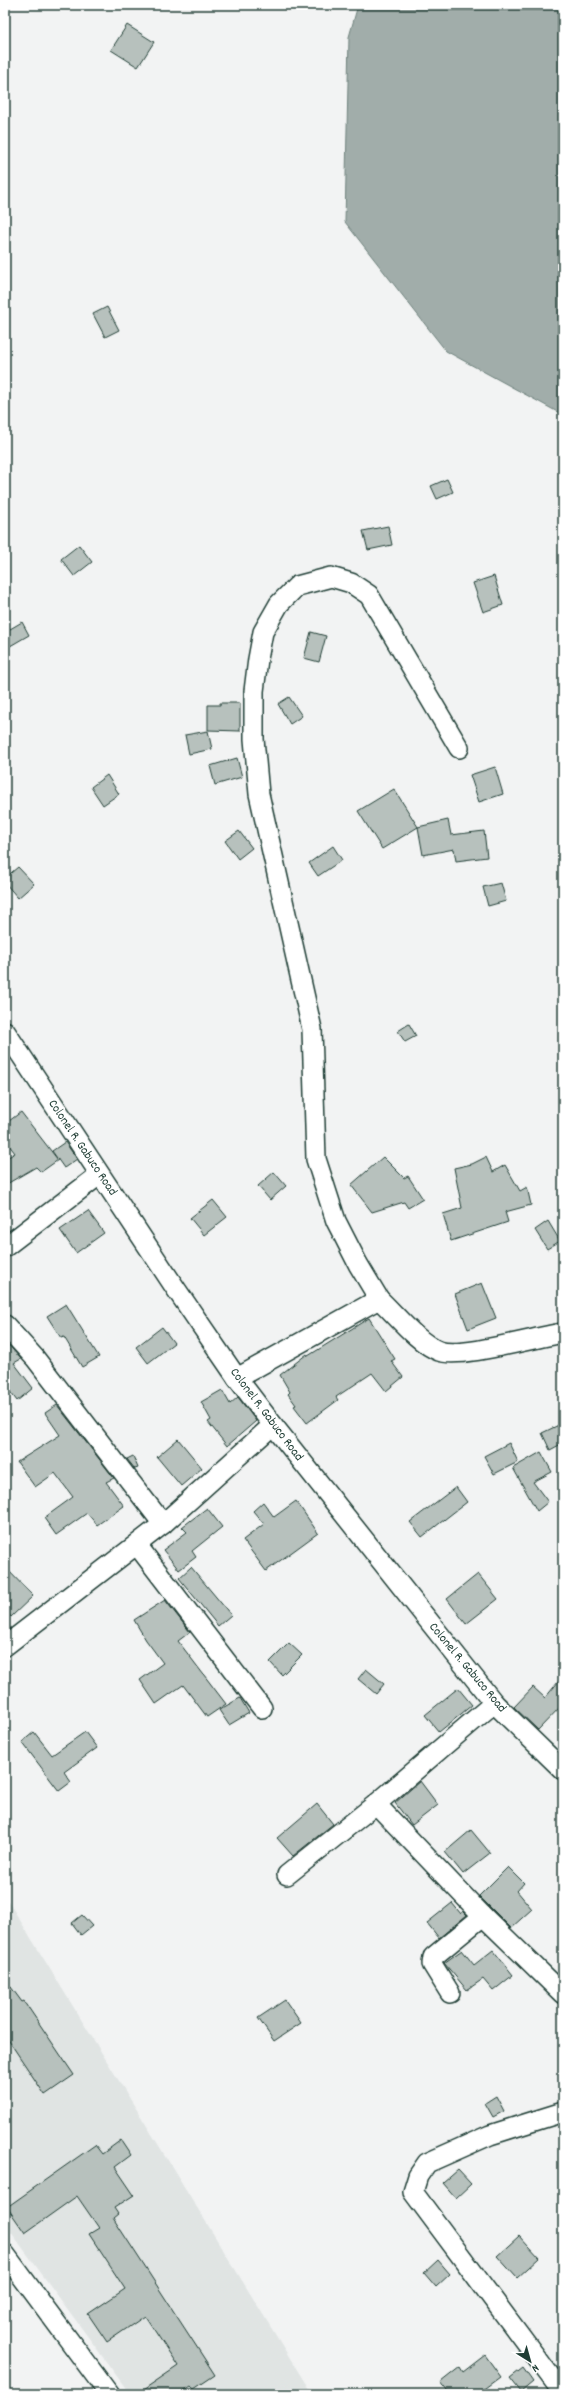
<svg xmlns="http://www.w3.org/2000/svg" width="568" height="2399" viewBox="0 0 568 2399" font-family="Dekko,sans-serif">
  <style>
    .built { fill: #e0e4e3 }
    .water { fill: #a1adaa; stroke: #6d807b }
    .building { fill: #b7c1bd; stroke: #1f3d34 }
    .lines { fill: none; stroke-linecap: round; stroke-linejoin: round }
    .minor-casing { stroke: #1f3d34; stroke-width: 22 }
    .minor { stroke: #fff; stroke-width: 19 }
    .labels { text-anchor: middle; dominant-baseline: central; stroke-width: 3; stroke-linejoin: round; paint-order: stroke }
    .street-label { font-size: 13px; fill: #1f3d34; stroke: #fff }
  </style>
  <rect width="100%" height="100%" fill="#f2f3f3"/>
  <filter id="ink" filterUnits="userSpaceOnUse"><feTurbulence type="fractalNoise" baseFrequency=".025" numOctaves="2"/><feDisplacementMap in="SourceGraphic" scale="8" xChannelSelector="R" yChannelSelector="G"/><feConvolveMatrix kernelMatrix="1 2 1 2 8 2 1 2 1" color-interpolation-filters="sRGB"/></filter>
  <g filter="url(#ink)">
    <path class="built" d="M5,1896L312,2394H130L5,2224Z"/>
    <path class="water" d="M358,5H563V415L446,351L345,222L349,37Z"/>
    <g class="building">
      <path d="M127,25L154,42L138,67L111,50Z"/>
      <path d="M107,307L119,330L105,337L93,314Z"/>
      <path d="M447,479L453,492L437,499L431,486Z"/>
      <path d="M388,526L392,545L368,550L363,531Z"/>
      <path d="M79,545L92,562L74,576L61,559Z"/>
      <path d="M494,576L503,605L483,612L473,583Z"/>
      <path d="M22,622L29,635L5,649V632Z"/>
      <path d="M311,632L326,636L319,662L304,658Z"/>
      <path d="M289,697L302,716L290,724L278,704Z"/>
      <path d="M220,703H240V731L208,730V705H220Z"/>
      <path d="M208,731L212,749L189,754L185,735Z"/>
      <path d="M237,758L242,777L215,785L210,766Z"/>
      <path d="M495,767L503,794L479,802L470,775Z"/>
      <path d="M107,775L119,794L103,805L91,787Z"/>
      <path d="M394,789L418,827L382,849L358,811Z"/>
      <path d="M448,820L451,835L484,831L487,857L456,861L454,849L423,855L418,827Z"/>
      <path d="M239,831L252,848L238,859L225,841Z"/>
      <path d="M333,846L342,860L318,876L309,863Z"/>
      <path d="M18,867L34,884L18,898L5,883V878Z"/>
      <path d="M501,883L506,901L488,906L483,887Z"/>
      <path d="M409,1024L416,1036L405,1042L398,1031Z"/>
      <path d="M21,1112L58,1160L41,1172L36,1167L5,1185V1159L15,1153L5,1140V1124Z"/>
      <path d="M65,1142L77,1159L64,1168L52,1151Z"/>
      <path d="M383,1157L404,1178L408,1176L423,1199L408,1208L404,1202L372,1212L351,1185Z"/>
      <path d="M486,1157L493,1172L505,1165L520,1191L527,1187L531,1205L505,1212L508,1222L451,1241L443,1214L462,1208L454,1168L472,1164Z"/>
      <path d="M274,1172L286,1186L270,1200L258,1186Z"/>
      <path d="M213,1200L227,1217L204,1235L190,1218Z"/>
      <path d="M88,1211L104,1233L76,1253L60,1230Z"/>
      <path d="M548,1221L560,1241L547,1249L535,1230Z"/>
      <path d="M482,1283L496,1318L468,1329L455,1294Z"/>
      <path d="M66,1304L99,1357L82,1367L64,1337L61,1338L47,1316Z"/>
      <path d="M369,1318L395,1359L391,1361L403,1377L386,1391L372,1373L336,1397L338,1400L307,1423L294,1406L296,1405L288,1394L290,1392L280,1375L307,1354L308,1356Z"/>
      <path d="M162,1327L174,1343L148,1363L136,1347Z"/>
      <path d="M5,1341L21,1359L14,1363L33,1388L17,1401L5,1385Z"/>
      <path d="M222,1390L230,1404L238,1397L256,1421L227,1446L208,1422L211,1420L201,1402Z"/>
      <path d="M57,1405L114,1478L106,1482L124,1506L97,1525L87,1513L56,1535L44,1518L73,1497L55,1473L35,1487L17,1462L60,1435L45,1413Z"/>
      <path d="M563,1423V1443L550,1450L542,1433Z"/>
      <path d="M178,1439L202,1468L181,1486L157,1457Z"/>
      <path d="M509,1443L518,1462L494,1474L484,1456Z"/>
      <path d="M541,1452L552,1472L533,1482L548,1502L537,1511L513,1468Z"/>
      <path d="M133,1456L138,1468L135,1469L127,1459Z"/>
      <path d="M456,1487L467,1502L422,1537L410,1522Z"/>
      <path d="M296,1501L318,1533L266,1571L243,1540L264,1524L253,1511L263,1502L274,1517Z"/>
      <path d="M207,1508L222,1527L192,1551L196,1557L179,1570L163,1550L187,1532L182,1527Z"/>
      <path d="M5,1567L33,1596L11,1617L5,1610Z"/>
      <path d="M191,1567L231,1615L218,1626L179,1578Z"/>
      <path d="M478,1574L498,1599L466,1624L447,1599Z"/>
      <path d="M165,1600L190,1632L178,1641L226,1704L207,1717L183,1685L156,1704L140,1680L163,1663L146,1640L134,1620Z"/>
      <path d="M289,1643L302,1655L282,1675L270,1662Z"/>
      <path d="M366,1669L384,1684L376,1694L358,1679Z"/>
      <path d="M563,1676V1704L538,1730L514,1707L533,1687L545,1698Z"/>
      <path d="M458,1688L472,1705L439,1732L425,1715Z"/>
      <path d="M240,1698L249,1713L229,1725L219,1710Z"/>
      <path d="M34,1732L52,1755L85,1732L97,1748L64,1772L71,1782L59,1791L22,1742Z"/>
      <path d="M420,1781L438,1805L412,1825L395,1803Z"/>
      <path d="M317,1804L333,1824L293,1856L277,1838Z"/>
      <path d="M471,1830L490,1853L463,1874L445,1852Z"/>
      <path d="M508,1867L524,1883L517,1891L532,1909L511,1928L479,1896Z"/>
      <path d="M452,1903L461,1914L463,1911L467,1915L439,1938L427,1923Z"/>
      <path d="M82,1915L92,1926L81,1935L72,1923Z"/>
      <path d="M462,1950L474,1965L493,1950L513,1975L493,1991L483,1979L467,1990L444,1963Z"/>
      <path d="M5,1979L22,2002L24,2001L74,2075L45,2095L5,2035Z"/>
      <path d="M285,2000L301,2023L274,2041L258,2018Z"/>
      <path d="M496,2096L504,2111L493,2117L485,2103Z"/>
      <path d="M121,2140L131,2155L115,2167L134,2195L114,2208L118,2214L113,2218L215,2375L194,2389L191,2386L179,2394H137L178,2366L145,2316L107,2342L88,2314L125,2289L89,2234L99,2228L77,2196L25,2233L7,2207L95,2145L102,2154Z"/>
      <path d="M458,2170L471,2184L456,2198L443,2183Z"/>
      <path d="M519,2236L539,2258L517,2278L497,2256Z"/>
      <path d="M438,2260L450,2274L436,2287L424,2273Z"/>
      <path d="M485,2355L501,2377L478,2394H450L441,2382L460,2367L463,2372Z"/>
      <path d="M523,2368L533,2382L521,2392L510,2378Z"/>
    </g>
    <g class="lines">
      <defs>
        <g id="minor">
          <path d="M5,1031L176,1289L237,1378L273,1425L494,1703L563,1770"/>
          <path d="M5,1247L99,1175"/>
          <path d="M379,1299L358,1264L336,1221L316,1159L312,1029L259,794L254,739V691L258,659L263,632L279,604L297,586L331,577L351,583L369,595L459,748"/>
          <path d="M5,1325L35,1358L163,1524"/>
          <path d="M237,1378L379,1299C395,1314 419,1344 439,1351C460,1359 536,1337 563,1333"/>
          <path d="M137,1545L262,1708"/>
          <path d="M5,1646L163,1524L273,1425"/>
          <path d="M376,1804L483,1916L563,1994"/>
          <path d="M287,1875L376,1804L494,1703"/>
          <path d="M450,1993L432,1964L433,1957L483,1916"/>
          <path d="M563,2112L490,2135L427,2163L418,2176L413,2192L563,2393"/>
          <path d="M5,2254L109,2394"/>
        </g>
      </defs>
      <use href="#minor" class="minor-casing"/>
      <use href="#minor" class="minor"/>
    </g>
  </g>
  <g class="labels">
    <g class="street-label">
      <text transform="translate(82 1148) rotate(56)">Colonel R. Gabuco Road</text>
      <text transform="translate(266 1415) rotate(53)">Colonel R. Gabuco Road</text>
      <text transform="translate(467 1668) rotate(50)">Colonel R. Gabuco Road</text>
    </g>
  </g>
  <rect width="568" height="2399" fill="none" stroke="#fff" stroke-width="20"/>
  <rect x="10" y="10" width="548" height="2379" fill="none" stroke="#1f3d34" stroke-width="1.5" filter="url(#ink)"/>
  <g transform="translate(530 2361) rotate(143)" stroke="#ffffff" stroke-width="3" paint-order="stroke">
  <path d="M0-3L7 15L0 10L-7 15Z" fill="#1f3d34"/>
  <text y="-6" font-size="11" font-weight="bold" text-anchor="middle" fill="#1f3d34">N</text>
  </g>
</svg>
